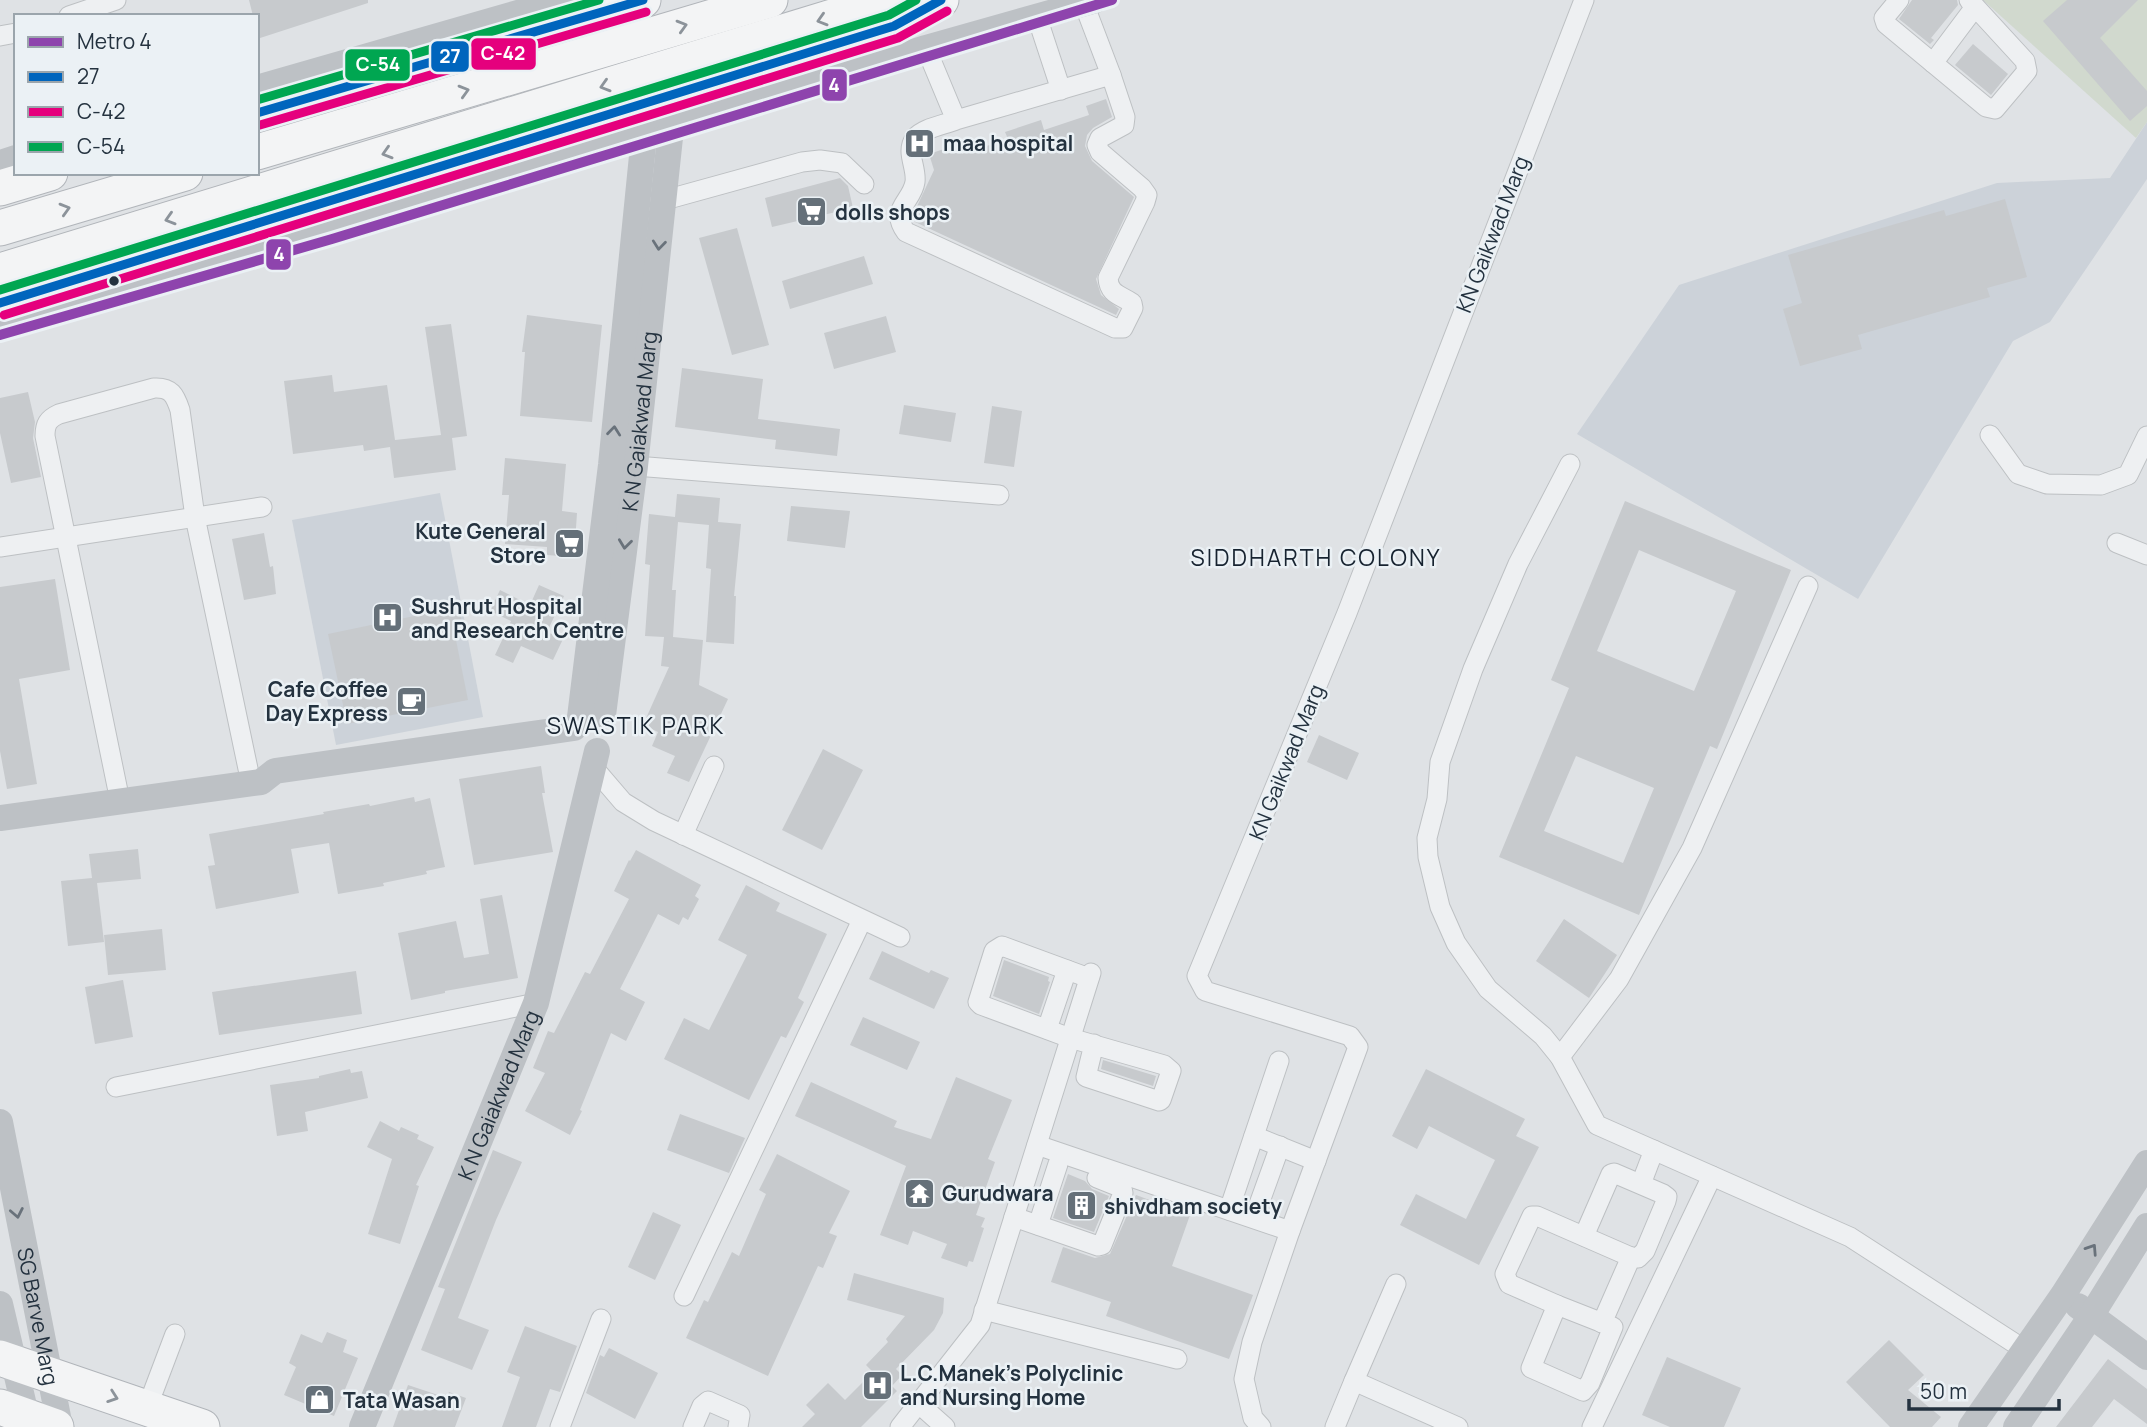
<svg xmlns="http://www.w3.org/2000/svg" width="2147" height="1427" viewBox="0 0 2147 1427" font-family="Manrope,sans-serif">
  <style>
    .built { fill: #ccd2d9 }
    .green { fill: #d1d9ce }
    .building { fill: #c7cacd; fill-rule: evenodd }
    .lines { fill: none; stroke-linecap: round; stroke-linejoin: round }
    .street-casing { stroke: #bdc0c3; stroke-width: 21 }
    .highway-casing { stroke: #b1b5ba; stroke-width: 37 }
    .street { stroke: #eef0f2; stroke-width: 19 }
    .secondary { stroke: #bdc1c5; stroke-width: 26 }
    .highway { stroke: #f3f4f5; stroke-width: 35 }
    .bus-1-casing { stroke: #ebf1f5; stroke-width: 14 }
    .bus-2-casing { stroke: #ebf1f5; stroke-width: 14 }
    .bus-3-casing { stroke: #ebf1f5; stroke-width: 14 }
    .bus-1 { stroke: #0065bd; stroke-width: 9 }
    .bus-2 { stroke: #e5007d; stroke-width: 9 }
    .bus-3 { stroke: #00a651; stroke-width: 9 }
    .metro-1-casing { stroke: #ebf1f5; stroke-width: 16 }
    .metro-1 { stroke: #8e44ad; stroke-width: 10 }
    .oneway { stroke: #8c939a }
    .oneway2 { stroke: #69727b }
    .bus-dot { fill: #24323f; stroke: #ebf1f5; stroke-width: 2.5 }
    .labels { text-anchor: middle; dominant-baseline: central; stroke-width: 5; stroke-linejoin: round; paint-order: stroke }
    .poi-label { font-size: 21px; font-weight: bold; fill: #24323f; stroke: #ebf1f5; text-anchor: start }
    .street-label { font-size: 21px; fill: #24323f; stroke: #ebf1f5 }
    .neighbourhood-label { font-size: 23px; letter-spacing: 2px; fill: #172330; stroke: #ebf1f5 }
    .line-badge { stroke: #ebf1f5; stroke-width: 2.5 }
    .badge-label { font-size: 19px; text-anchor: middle; font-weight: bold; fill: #fff }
  </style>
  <rect width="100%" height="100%" fill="#dfe2e5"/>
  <g class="built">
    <path d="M2147,122V179L2050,322L2013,341L1858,599L1577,434L1679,285L1997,183L2110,178Z"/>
    <path d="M440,493L483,717L336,745L292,520Z"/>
  </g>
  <path class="green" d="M1983,0H2147V122L2136,138Z"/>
  <g class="building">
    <path d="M249,0H368V3L257,39V16H253Z"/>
    <path d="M1912,0H1957L1958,5L1931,38L1934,40L1930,44L1899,19Z"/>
    <path d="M2067,0H2138L2100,38L2147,91V106L2130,121L2043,21Z"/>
    <path d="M1973,44L2008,74L1991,95L1955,65Z"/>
    <path d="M1106,99L1112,117L1093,128L1087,135L1085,146L1092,161L1134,197L1096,279L1101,295L1119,309L1116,315L915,222L912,217L934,170L929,154L959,144L962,154L1008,139L1005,132L1041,120L1044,130L1089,115L1086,106Z"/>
    <path d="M840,178L848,186L853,208L772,227L765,198Z"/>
    <path d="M2005,199L2027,277L1987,288L1990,297L1858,335L1862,349L1800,366L1783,309L1802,303L1788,255L1944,210L1946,216Z"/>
    <path d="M737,228L769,345L732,355L699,238Z"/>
    <path d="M864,256L873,284L790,309L782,281Z"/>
    <path d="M527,315L602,325L592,422L520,416L525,352H522Z"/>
    <path d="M886,316L896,352L834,369L824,333Z"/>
    <path d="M451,324L467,436L452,438L456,470L394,478L390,447L364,451L363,445L293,454L284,381L332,375L334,392L387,385L395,440L441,435L425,327Z"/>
    <path d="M682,368L763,379L758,419L840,429L837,456L775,449L776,440L675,427Z"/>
    <path d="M28,392L35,422L33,438L41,477L11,483L0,433V398Z"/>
    <path d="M904,405L956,413L951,442L899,434Z"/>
    <path d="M992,406L1022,411L1014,467L984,463Z"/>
    <path d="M505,458L566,464L562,511L577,513L574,557L547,555V547L505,544L509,495H502Z"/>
    <path d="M677,494L720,498L718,522L741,524L734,596H736L734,644L706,642L711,569L706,568L709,525L678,522L672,590H676L673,637L703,640L699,685L728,699L689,782L667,773L675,756L652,746L658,732L643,725L669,667L661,666L664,637L645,636L650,565L645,564L649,514L675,517Z"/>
    <path d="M1625,501L1791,570L1717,749L1710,746L1639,915L1499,857L1569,688L1551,680ZM1639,550L1736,591L1694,691L1597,651ZM1576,756L1654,788L1623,863L1544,831Z"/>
    <path d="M791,506L850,511L845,548L787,541Z"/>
    <path d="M264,533L270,567L273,566L276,594L244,600L232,539Z"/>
    <path d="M55,579L70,670L19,679L37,784L7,789L0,751V587Z"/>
    <path d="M539,585L564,596L547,632L563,639L553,660L521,646L513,663L495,655L511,621L490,611L500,590L530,605Z"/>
    <path d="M458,604L462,623L453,625L468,700L347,724L328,634L419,615L418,612Z"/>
    <path d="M1319,735L1359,753L1347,780L1307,762Z"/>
    <path d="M823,749L863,770L822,850L782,830Z"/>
    <path d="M541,766L545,793H542L553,852L474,865L459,779Z"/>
    <path d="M414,797L415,802L430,798L445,867L426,871L427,874L383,883L384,886L338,894L329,843L291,849L299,893L216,909L208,866L215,865L209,834L324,814L323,812L369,804L370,806Z"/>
    <path d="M138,849L141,879L97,883L104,942L68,946L61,881L92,878L89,854Z"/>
    <path d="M636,850L701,885L695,896L699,899L688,920L683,917L679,925L658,914L620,989L645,1002L626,1041L611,1033L580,1110L582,1111L570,1135L525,1111L545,1073L533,1068L548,1031L554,1033L585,972L590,974L629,899L614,891L629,860L630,861Z"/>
    <path d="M746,885L780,903L776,911L827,934L798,998L804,1002L786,1038L781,1036L749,1100L664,1059L684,1018L709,1030L747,955L718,940Z"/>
    <path d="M502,895L518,978L445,991V993L411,1000L398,933L456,921L464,958L489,954L480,899Z"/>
    <path d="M1564,919L1617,955L1589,998L1536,961Z"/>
    <path d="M162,929L166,970L108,975L104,935Z"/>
    <path d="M882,951L929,973L931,970L949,978L934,1009L869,979Z"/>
    <path d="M1004,960L1049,977L1048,981L1050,982L1039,1014L993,996Z"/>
    <path d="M356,971L362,1014L219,1035L212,992Z"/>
    <path d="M123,980L133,1037L95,1044L85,987Z"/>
    <path d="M863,1017L920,1042L907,1070L850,1045Z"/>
    <path d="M1103,1060L1156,1076L1153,1086L1101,1069Z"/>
    <path d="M350,1069L351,1073L362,1071L368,1098L305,1112L308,1131L277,1136L270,1085L319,1078V1076Z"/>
    <path d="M1426,1069L1525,1119L1516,1136L1539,1147L1479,1265L1400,1225L1416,1194L1466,1219L1495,1160L1429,1126L1417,1149L1392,1136Z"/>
    <path d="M956,1077L1012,1100L988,1159L995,1162L976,1215L985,1218L981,1227L984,1228L973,1262L969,1261L967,1267L941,1258L947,1244L913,1231L908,1245L880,1235L906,1166L795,1116L811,1082L897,1121L894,1127L931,1139Z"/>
    <path d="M680,1114L745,1138L729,1173L667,1150Z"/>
    <path d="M380,1121L399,1131L401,1127L419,1135L417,1139L434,1147L416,1185L419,1186L400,1244L368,1234L392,1159L367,1147Z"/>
    <path d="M493,1150L522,1162L496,1220L458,1318L489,1330L472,1370L421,1350L445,1289L438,1287Z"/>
    <path d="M777,1154L850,1191L829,1233L837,1236L823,1268L818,1266L768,1376L686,1338L704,1300L708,1302L732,1252L739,1256L766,1194L759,1190Z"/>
    <path d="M1068,1174L1085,1181L1092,1189L1109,1196L1094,1232L1053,1218Z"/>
    <path d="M1136,1195L1190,1215L1172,1266L1253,1295L1229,1359L1106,1316L1111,1302L1051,1282L1063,1247L1095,1258L1110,1254Z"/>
    <path d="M653,1212L681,1225L655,1280L628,1267Z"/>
    <path d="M854,1273L944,1298L943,1313L934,1330L896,1369L902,1375L892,1386L897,1391L861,1427H802L815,1414L806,1405L828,1383L845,1400L873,1372L866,1365L888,1342L886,1339L905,1316L847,1300Z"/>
    <path d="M525,1326L577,1346L560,1392L550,1389L536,1427H502L520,1377L507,1372Z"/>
    <path d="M327,1332L347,1340L343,1352L358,1358L334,1416L284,1395L296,1367L289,1363L301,1334L322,1343Z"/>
    <path d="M1889,1340L1924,1375L1908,1390L1941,1417L1932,1427H1890L1846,1382Z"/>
    <path d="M609,1348L658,1373L635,1419L586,1393L600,1355L604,1357Z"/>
    <path d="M1667,1357L1741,1388L1724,1427H1670L1642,1415Z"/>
    <path d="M2108,1359L2147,1389V1424L2114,1399L2092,1427H2056Z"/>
    <path d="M408,1385L447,1398L449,1392L466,1398L455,1427H393Z"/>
  </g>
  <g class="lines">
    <defs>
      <g id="street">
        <path d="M1899,0L1884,18L1886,24L1986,107L1995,109L2027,71L2025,61L1969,0"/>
        <path d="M1084,4L1111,75"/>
        <path d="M69,16L116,0"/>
        <path d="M1037,17L1061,90"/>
        <path d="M0,36L16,33"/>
        <path d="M926,48L956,120C944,125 923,128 915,138C905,152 917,167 915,182C912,202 889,209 906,232L1115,328H1123L1133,308L1132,303C1121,295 1109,295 1108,278L1145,202L1147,195L1142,188L1100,152L1097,145L1100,138L1124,125L1125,117L1111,75L956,120"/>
        <path d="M1933,63L1975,7"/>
        <path d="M654,203L802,162L820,160L842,163L864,184"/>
        <path d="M1990,435L2018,474L2047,484L2101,485L2128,475L2147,436"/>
        <path d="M1570,464L1518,564L1473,669L1440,762L1437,799L1427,838L1428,857L1440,907L1456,943L1488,989L1543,1036L1560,1057L1597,1125L1850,1237L2025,1350"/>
        <path d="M623,465L999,495"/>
        <path d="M2117,543L2147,555"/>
        <path d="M0,547L262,507"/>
        <path d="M593,767L623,802L654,821L900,937"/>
        <path d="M120,801L45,436C45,424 48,419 59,414L154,388C171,387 175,395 180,410L195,517L251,783"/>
        <path d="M683,835L714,766"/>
        <path d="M1089,978L1002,946L994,951L978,1002L981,1005L1070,1038L1164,1065L1171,1071L1161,1100L1159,1101L1086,1077L1094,1044"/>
        <path d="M1047,1029L1067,970"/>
        <path d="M1560,1057L1619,979L1692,848L1808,586"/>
        <path d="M116,1087L536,1003"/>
        <path d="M1254,1136L1316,1161"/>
        <path d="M1037,1145L1290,1231"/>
        <path d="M1641,1184L1654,1150"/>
        <path d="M1229,1210L1279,1061"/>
        <path d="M1014,1217L1098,1246L1102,1245L1123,1193L1122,1188L1097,1178"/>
        <path d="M1254,1218L1280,1146"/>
        <path d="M1038,1225L1058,1164"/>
        <path d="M1584,1236L1611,1174L1614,1173L1663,1194L1667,1197L1666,1201L1645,1251L1638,1258L1631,1257"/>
        <path d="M1396,1284L1354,1381L1458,1427"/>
        <path d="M684,1296L862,920"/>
        <path d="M1557,1305L1509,1284L1505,1274L1532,1216H1537L1631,1257L1602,1323"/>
        <path d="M1557,1305L1613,1327L1590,1383L1583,1391L1531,1368Z"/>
        <path d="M984,1310L1177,1359"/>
        <path d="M918,1403L945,1427"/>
        <path d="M147,1408L175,1334"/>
        <path d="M560,1427L601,1319"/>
        <path d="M693,1427L702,1406L708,1401L740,1415L738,1427"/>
        <path d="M900,1427L980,1325L1091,973"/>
        <path d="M1261,1427L1253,1418L1244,1379L1252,1342L1290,1231L1358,1047L1350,1036L1205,991L1197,976L1347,613L1584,0"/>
        <path d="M1335,1427L1354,1381"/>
        <path d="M1592,1427L1712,1176"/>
      </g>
      <g id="highway">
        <path d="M257,113L643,0"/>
        <path d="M257,152L770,0"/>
        <path d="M0,188L50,173"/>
        <path d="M0,228L185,173"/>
        <path d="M0,271L888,0"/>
        <path d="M0,303L894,26L941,0"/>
        <path d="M0,1358L202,1427"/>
        <path d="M0,1407L56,1427"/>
      </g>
    </defs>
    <use href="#street" class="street-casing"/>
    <use href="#highway" class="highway-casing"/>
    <use href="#street" class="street"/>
    <g class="secondary">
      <path d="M257,88L563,0"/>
      <path d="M0,163L16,158"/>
      <path d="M0,329L507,174L671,128L926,48L1096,0"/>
      <path id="s1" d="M603,715L635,466L671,128"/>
      <path d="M580,717L611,465L644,136"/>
      <path d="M0,818L261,782L275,771L574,728"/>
      <path id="s2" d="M0,1122L60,1427"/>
      <path d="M0,1304L29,1427"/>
      <path d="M2078,1306L2147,1357"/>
      <path id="s3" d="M362,1427L536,1003L597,751"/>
      <path d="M1971,1427L2063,1295L2147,1163"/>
      <path d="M2016,1427L2091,1316L2147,1226"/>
    </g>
    <use href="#highway" class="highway"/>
    <defs>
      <g id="bus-1">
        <path d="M257,113L643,0"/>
        <path d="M0,303L894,26L941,0"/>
      </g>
      <g id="bus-2">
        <path d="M260,125L646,12"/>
        <path d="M4,315L898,38L947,11"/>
      </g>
      <g id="bus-3">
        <path d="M257,100L599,0"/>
        <path d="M0,290L889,15L916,0"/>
      </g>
    </defs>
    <use href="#bus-1" class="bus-1-casing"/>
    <use href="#bus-2" class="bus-2-casing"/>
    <use href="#bus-3" class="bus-3-casing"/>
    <use href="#bus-1" class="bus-1"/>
    <use href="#bus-2" class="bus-2"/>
    <use href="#bus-3" class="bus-3"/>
    <defs>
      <path id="metro-1" d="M0,335L332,239L1112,0"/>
    </defs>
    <use href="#metro-1" class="metro-1-casing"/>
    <use href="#metro-1" class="metro-1"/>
  </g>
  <defs><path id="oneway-chevron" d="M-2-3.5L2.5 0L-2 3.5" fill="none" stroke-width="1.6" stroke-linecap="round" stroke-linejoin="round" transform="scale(1.75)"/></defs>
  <g class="oneway">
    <use href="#oneway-chevron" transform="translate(822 20) rotate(163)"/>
    <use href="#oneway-chevron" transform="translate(682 26) rotate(-16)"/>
    <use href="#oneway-chevron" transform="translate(605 86) rotate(163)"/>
    <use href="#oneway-chevron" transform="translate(464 91) rotate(-16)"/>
    <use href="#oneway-chevron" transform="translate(387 153) rotate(163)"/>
    <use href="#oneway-chevron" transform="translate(65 209) rotate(-16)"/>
    <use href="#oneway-chevron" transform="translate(170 219) rotate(163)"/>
    <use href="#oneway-chevron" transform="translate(113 1397) rotate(19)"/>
  </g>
  <g class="oneway2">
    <use href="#oneway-chevron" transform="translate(659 245) rotate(96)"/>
    <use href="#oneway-chevron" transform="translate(614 431) rotate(-84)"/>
    <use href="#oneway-chevron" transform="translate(625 544) rotate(97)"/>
    <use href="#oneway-chevron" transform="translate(17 1213) rotate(79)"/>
    <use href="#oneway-chevron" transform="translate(2092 1249) rotate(-57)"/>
  </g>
  <defs>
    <symbol id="hospital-square" viewBox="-11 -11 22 22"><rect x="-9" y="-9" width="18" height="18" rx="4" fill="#657079" stroke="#ebf1f5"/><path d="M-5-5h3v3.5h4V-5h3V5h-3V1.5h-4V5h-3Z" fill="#fff"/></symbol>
    <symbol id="supermarket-square" viewBox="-11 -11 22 22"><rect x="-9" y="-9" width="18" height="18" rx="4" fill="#657079" stroke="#ebf1f5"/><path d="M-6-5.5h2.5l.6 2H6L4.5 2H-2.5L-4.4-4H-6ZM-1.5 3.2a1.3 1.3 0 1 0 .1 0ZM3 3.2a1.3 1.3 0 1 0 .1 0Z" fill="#fff"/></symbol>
    <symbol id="cafe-square" viewBox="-11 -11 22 22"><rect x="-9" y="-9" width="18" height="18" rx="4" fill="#657079" stroke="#ebf1f5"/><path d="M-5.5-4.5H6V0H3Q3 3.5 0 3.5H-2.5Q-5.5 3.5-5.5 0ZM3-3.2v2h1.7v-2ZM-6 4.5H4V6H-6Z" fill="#fff"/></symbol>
    <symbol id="temple-square" viewBox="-11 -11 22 22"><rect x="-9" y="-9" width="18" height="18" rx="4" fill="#657079" stroke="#ebf1f5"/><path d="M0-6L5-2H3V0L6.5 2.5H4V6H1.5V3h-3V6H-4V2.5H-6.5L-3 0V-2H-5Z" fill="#fff"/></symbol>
    <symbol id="building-square" viewBox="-11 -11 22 22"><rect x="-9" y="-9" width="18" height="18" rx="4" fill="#657079" stroke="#ebf1f5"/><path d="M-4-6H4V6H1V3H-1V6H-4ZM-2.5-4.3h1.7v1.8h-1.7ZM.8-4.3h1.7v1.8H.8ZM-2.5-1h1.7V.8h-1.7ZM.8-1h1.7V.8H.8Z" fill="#fff"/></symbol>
    <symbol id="shop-square" viewBox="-11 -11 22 22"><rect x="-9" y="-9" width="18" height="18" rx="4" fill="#657079" stroke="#ebf1f5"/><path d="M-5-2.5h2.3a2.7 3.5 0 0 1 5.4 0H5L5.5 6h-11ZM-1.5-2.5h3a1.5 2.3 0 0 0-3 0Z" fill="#fff"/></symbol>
  </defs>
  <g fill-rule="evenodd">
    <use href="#hospital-square" x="902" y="126" width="35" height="35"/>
    <use href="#supermarket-square" x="794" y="194" width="35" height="35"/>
    <use href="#supermarket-square" x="552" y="526" width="35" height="35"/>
    <use href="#hospital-square" x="370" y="600" width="35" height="35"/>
    <use href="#cafe-square" x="394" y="684" width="35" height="35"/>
    <use href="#temple-square" x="902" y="1176" width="35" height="35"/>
    <use href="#building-square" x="1064" y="1188" width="35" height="35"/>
    <use href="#hospital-square" x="860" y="1368" width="35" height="35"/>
    <use href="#shop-square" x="302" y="1382" width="35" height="35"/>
  </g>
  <circle class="bus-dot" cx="114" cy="281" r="6"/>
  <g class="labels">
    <g class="poi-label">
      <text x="943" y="143">maa hospital</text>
      <text x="835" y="212">dolls shops</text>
      <text x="546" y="531" text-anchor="end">Kute General<tspan x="546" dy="24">Store</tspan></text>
      <text x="411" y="606">Sushrut Hospital<tspan x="411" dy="24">and Research Centre</tspan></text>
      <text x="388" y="689" text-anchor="end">Cafe Coffee<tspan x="388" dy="24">Day Express</tspan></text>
      <text x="942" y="1193">Gurudwara</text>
      <text x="1104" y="1206">shivdham society</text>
      <text x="900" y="1373">L.C.Manek's Polyclinic<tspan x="900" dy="24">and Nursing Home</tspan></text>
      <text x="343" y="1400">Tata Wasan</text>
    </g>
    <g class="street-label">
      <text transform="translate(1492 234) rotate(-69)">KN Gaikwad Marg</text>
      <text stroke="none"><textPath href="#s1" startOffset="296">K N Gaiakwad Marg</textPath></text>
      <text transform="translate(1286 762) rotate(-68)">KN Gaikwad Marg</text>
      <text stroke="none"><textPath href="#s3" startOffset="359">K N Gaiakwad Marg</textPath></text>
      <text stroke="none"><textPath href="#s2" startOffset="198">SG Barve Marg</textPath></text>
    </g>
    <g class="neighbourhood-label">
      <text x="1316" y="557">SIDDHARTH COLONY</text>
      <text x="636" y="725">SWASTIK PARK</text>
    </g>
  </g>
  <g class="line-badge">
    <rect x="470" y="37" width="67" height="34" rx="7" fill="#e5007d"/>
    <rect x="430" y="40" width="40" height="33" rx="7" fill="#0065bd"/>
    <rect x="344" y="48" width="67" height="34" rx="7" fill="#00a651"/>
    <rect x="821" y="68" width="27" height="34" rx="7" fill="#8e44ad"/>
    <rect x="265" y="238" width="27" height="33" rx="7" fill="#8e44ad"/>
  </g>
  <g class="badge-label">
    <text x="503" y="60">C-42</text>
    <text x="450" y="63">27</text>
    <text x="378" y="71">C-54</text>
    <text x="834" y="92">4</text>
    <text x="279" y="261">4</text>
  </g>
  <rect x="14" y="14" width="245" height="161" fill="#ebf1f5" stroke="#9ba5ac" stroke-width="2"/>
  <rect x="28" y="37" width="35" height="10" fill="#8e44ad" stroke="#9ba5ac" stroke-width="2"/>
  <text x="77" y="49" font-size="21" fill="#24323f">Metro 4</text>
  <rect x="28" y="72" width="35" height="10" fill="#0065bd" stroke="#9ba5ac" stroke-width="2"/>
  <text x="77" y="84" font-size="21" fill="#24323f">27</text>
  <rect x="28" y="107" width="35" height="10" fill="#e5007d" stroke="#9ba5ac" stroke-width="2"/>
  <text x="77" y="119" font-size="21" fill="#24323f">C-42</text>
  <rect x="28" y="142" width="35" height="10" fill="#00a651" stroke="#9ba5ac" stroke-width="2"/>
  <text x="77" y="154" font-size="21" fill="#24323f">C-54</text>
  <path d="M1909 1399v10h150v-10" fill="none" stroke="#24323f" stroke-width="3.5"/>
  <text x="1920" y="1399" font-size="21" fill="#24323f" stroke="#ebf1f5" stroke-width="5" paint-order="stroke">50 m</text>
</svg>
